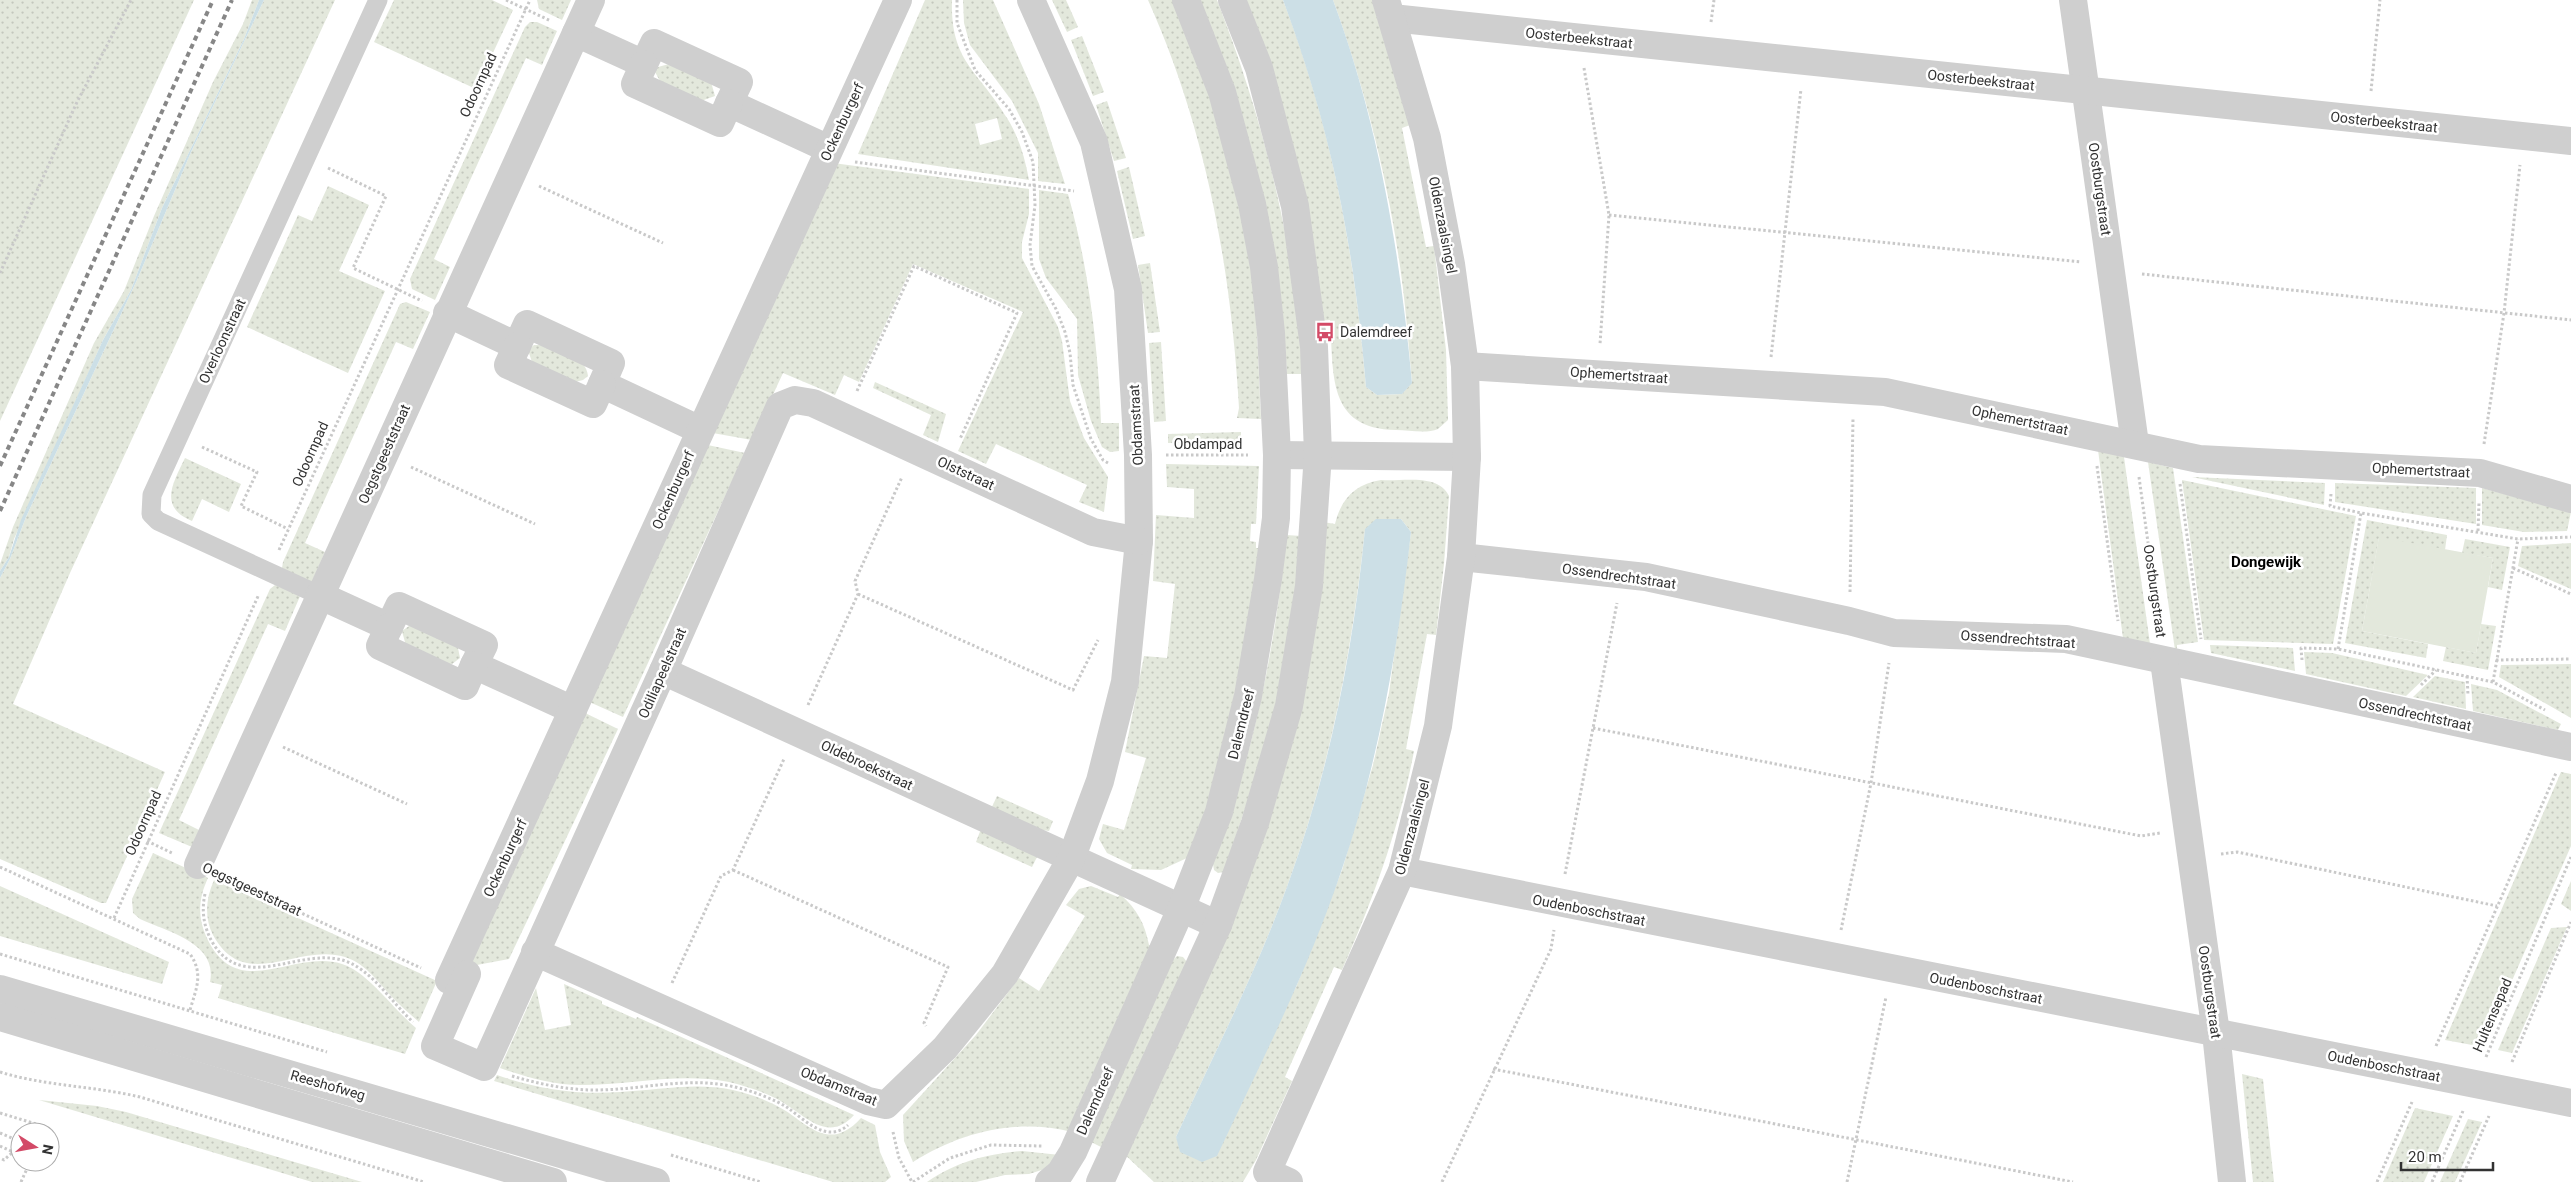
<svg xmlns="http://www.w3.org/2000/svg" width="2571" height="1182" viewBox="0 0 2571 1182" font-family="Roboto,sans-serif">
  <style>
    .grass { fill: url(#grass-dots); fill-rule: evenodd }
    .pitch { fill: #e3e8dc }
    .water { fill: #ccdfe6 }
    .lines { fill: none; stroke-linecap: round; stroke-linejoin: round }
    .path { stroke: #c9c9c9; stroke-width: 3; stroke-dasharray: 2.5 2.5; stroke-linecap: butt }
    .service { stroke: #cfcfcf; stroke-width: 19 }
    .pedestrian { stroke: #cfcfcf; stroke-width: 28 }
    .minor { stroke: #cfcfcf; stroke-width: 28 }
    .tertiary { stroke: #cfcfcf; stroke-width: 28 }
    .rail { stroke: #878787; stroke-width: 4; stroke-dasharray: 5 4; stroke-linecap: butt }
    .labels { text-anchor: middle; dominant-baseline: central; stroke-width: 5; stroke-linejoin: round; paint-order: stroke }
    .street-label { font-size: 14px; fill: #323232; stroke: #fff }
    .poi-label { font-size: 14px; fill: #323232; stroke: #fff; text-anchor: start }
    .neighbourhood-label { font-size: 15px; font-weight: bold; fill: #000; stroke: #fff }
  </style>
  <defs>
    <pattern id="grass-dots" width="8" height="8" patternUnits="userSpaceOnUse" patternTransform="scale(1.25)"><rect width="8" height="8" fill="#e3e8dc"/><path d="M2 2h.1M6 6h.1" fill="none" stroke="#c3c7bd" stroke-width="1.8" stroke-linecap="round"/></pattern>
  </defs>
  <rect width="100%" height="100%" fill="#fff"/>
  <g class="grass">
    <path d="M0,0H194L0,421Z"/>
    <path d="M252,0H259L244,39L162,208L131,290L103,340L14,539L9,557L0,571V564L13,527L94,343L124,291L154,216L213,82L243,24Z"/>
    <path d="M264,0H335L70,573L13,704L165,772L106,903H101L0,859V578L10,559L26,517L137,280L191,152Z"/>
    <path d="M394,0H492L513,10L476,89L374,42Z"/>
    <path d="M537,0H571L562,20L539,9Z"/>
    <path d="M925,0H952C950,62 979,71 1007,118C1019,137 1025,158 1029,180L858,154ZM997,118L1002,139L980,145L975,124Z"/>
    <path d="M963,0H993L1039,104L1065,184L1038,181V153L1012,101L970,45L964,23Z"/>
    <path d="M1052,0H1066L1078,27L1067,32Z"/>
    <path d="M1148,0H1177L1206,74L1254,268L1261,419L1237,418L1239,408C1231,268 1206,129 1148,0Z"/>
    <path d="M1200,0H1217C1250,85 1275,171 1290,260C1297,297 1299,336 1303,374H1287L1285,345Z"/>
    <path d="M1240,0H1283C1332,128 1354,250 1366,387L1377,395L1402,394L1412,382C1408,339 1405,296 1398,253C1385,167 1362,80 1333,0H1372L1410,125L1402,128L1426,247L1434,246L1446,350L1448,420L1438,429C1426,434 1409,430 1396,430C1326,429 1334,373 1330,320L1320,321Z"/>
    <path d="M530,22H537L557,31L542,65L526,58L434,259L450,267L435,300L412,289L410,279L525,27Z"/>
    <path d="M1082,36L1104,92L1093,96L1071,40Z"/>
    <path d="M669,64L711,82L715,96L701,101L660,81L655,72L658,67Z"/>
    <path d="M1107,101L1126,158L1114,161L1096,105Z"/>
    <path d="M833,163L1029,189V214L1022,242V258L1058,327L1062,341L1070,401L1084,438L1108,477L1104,512L1079,502L1087,485L996,444L986,464L958,451L1023,312L913,264L859,382L844,375L835,395L783,373L752,440L707,432Z"/>
    <path d="M1129,167L1145,236L1133,239L1117,171Z"/>
    <path d="M328,186L369,205L339,271L385,291L348,373L247,327L298,215L312,221Z"/>
    <path d="M1039,190L1068,194C1089,269 1098,346 1101,423H1119V451L1110,452L1102,447L1091,421L1078,375L1077,319L1046,278L1039,259Z"/>
    <path d="M1150,263L1160,332L1148,333L1138,265Z"/>
    <path d="M406,302L430,312L413,349L396,342L305,543L325,552L311,584L282,568L283,562L400,304Z"/>
    <path d="M1161,342L1166,421L1154,422L1149,343Z"/>
    <path d="M534,345H541C557,351 587,356 588,376L583,380L571,383L532,362L528,350Z"/>
    <path d="M875,382L946,414L938,442L923,435L931,415L873,388Z"/>
    <path d="M1241,432V444L1168,443V434Z"/>
    <path d="M703,444L745,453L623,717L585,700Z"/>
    <path d="M2098,450L2124,457L2150,644L2123,638Z"/>
    <path d="M185,458L241,484L229,512L202,499L192,521C158,507 173,483 185,458Z"/>
    <path d="M2148,462L2173,468L2198,642L2177,645V651L2175,650Z"/>
    <path d="M1166,464L1259,466L1256,524H1251L1250,541L1256,542V548H1265L1228,753L1187,858L1161,870L1131,869L1132,865L1107,853L1099,839L1103,824L1124,830L1146,758L1125,752L1144,656L1167,658L1175,584L1153,581L1156,515L1194,518V489L1167,487Z"/>
    <path d="M2192,477L2325,483L2324,505Z"/>
    <path d="M1381,480C1402,482 1438,473 1449,496L1444,564L1436,635L1427,634L1406,749L1414,751C1400,826 1373,900 1342,970L1334,967L1285,1077L1292,1081L1256,1160L1243,1182H1154L1123,1153L1223,934L1323,522L1335,524C1341,499 1355,484 1381,480ZM1401,519L1411,532L1389,693L1373,765L1342,870L1296,987L1200,1160L1183,1152L1176,1137C1214,1053 1257,971 1288,884C1330,769 1352,651 1365,530L1379,520Z"/>
    <path d="M2182,480L2356,516L2333,644L2204,640Z"/>
    <path d="M2335,483L2476,488V524L2335,502Z"/>
    <path d="M2482,488L2571,512L2567,531L2524,532L2482,525Z"/>
    <path d="M2367,520L2447,535L2445,550L2379,538L2362,631L2428,644L2426,658L2345,643Z"/>
    <path d="M1286,535L1302,536L1296,594L1271,730L1224,872L1218,873L1214,870L1213,864C1252,758 1276,648 1286,535Z"/>
    <path d="M2465,539L2510,547L2502,590L2488,587L2493,558L2462,553Z"/>
    <path d="M2571,543V589L2518,566L2522,546Z"/>
    <path d="M275,585L301,594L285,631L268,624L179,820L199,830L192,847L159,833L270,589Z"/>
    <path d="M2481,624L2496,626L2488,670L2443,661L2446,647L2476,653Z"/>
    <path d="M409,626H418L458,648L460,658L452,664H445L406,646L402,631Z"/>
    <path d="M2210,645L2293,648L2295,671L2211,653Z"/>
    <path d="M2304,652L2332,653L2428,675L2406,696L2306,674Z"/>
    <path d="M2571,664V718L2499,677L2501,665Z"/>
    <path d="M2435,676L2465,682L2466,709L2413,697Z"/>
    <path d="M2471,684L2497,690L2561,724L2558,730L2473,711Z"/>
    <path d="M581,711L618,729L509,959L466,967Z"/>
    <path d="M2561,772L2571,774V846L2483,1047L2445,1040Z"/>
    <path d="M997,796L1053,821L1049,831L1036,829L991,809Z"/>
    <path d="M981,829L1037,857L1032,867L976,842Z"/>
    <path d="M153,853L208,878C199,897 197,916 206,936C237,1005 293,948 342,964C368,972 394,1010 416,1028L405,1054L218,998L222,985L210,982C218,943 168,932 140,919L133,913L132,899Z"/>
    <path d="M214,880L437,981L419,1022C409,1013 399,1005 391,996C376,980 366,964 345,957C297,942 245,994 213,935C204,917 206,898 214,880Z"/>
    <path d="M2571,881V911L2561,904Z"/>
    <path d="M0,886L169,962L162,984L0,936Z"/>
    <path d="M1091,886L1118,897L1120,894C1137,909 1145,924 1149,945H1154L1072,1132C1016,1118 961,1132 913,1162L904,1141L903,1115L976,1035L1019,978L1039,991L1085,916L1066,905L1079,889Z"/>
    <path d="M2567,927L2512,1053L2498,1050L2551,928Z"/>
    <path d="M1177,956L1183,957L1187,962L1103,1148L1091,1142L1173,960Z"/>
    <path d="M564,984L602,1001V1004L636,1019L637,1017L854,1115C826,1146 802,1111 775,1098C761,1091 745,1086 729,1082C680,1072 630,1085 581,1085C553,1085 526,1077 500,1068L536,988L545,1030L571,1025Z"/>
    <path d="M2242,1074L2263,1079L2274,1182H2253Z"/>
    <path d="M497,1075C537,1089 577,1095 620,1092C659,1090 694,1082 733,1090C751,1094 770,1101 786,1111C812,1129 832,1150 861,1118L875,1125L880,1152L891,1177L885,1182H833L494,1081Z"/>
    <path d="M39,1100L97,1106L126,1112L362,1182H312Z"/>
    <path d="M2415,1108L2453,1116L2424,1182H2383Z"/>
    <path d="M2468,1119L2482,1122L2455,1182H2440Z"/>
    <path d="M1022,1151L1060,1155L1045,1169L1029,1174L1005,1175L976,1182H927C956,1162 987,1154 1022,1151Z"/>
  </g>
  <path class="pitch" d="M2379,537L2493,558L2476,653L2362,631Z"/>
  <g class="water">
    <path d="M259,0H264L191,152L137,280L26,517L10,559L0,578V571L9,557L21,520L103,340L131,290L162,208L244,39Z"/>
    <path d="M1283,0H1333C1378,121 1400,252 1412,383L1402,394L1377,395L1366,387C1354,248 1332,131 1283,0Z"/>
    <path d="M1376,519H1401L1411,532C1398,648 1379,761 1341,872C1308,970 1261,1063 1217,1156L1202,1162L1180,1152L1176,1137C1214,1053 1257,971 1288,884C1330,769 1353,651 1365,529Z"/>
  </g>
  <g class="lines">
    <g class="path">
      <path d="M506,0L551,21"/>
      <path d="M957,0V23L975,70L1009,109L1022,132L1033,162L1035,205L1030,245L1032,266L1056,309L1065,332L1070,353L1073,385L1091,439L1103,460L1108,463"/>
      <path d="M1711,22L1714,0"/>
      <path d="M1584,68L1609,215L1600,344"/>
      <path d="M2371,91L2380,0"/>
      <path d="M855,162L1074,191"/>
      <path d="M328,168L386,196L353,268L422,301"/>
      <path d="M539,186L663,243"/>
      <path d="M1609,215L2081,262"/>
      <path d="M0,273L77,102L131,0"/>
      <path d="M2142,274L2571,320"/>
      <path d="M1771,357L1801,89"/>
      <path d="M857,391L914,266L1017,313L960,439"/>
      <path d="M2484,444L2504,313L2520,165"/>
      <path d="M202,447L257,472L241,506L288,529"/>
      <path d="M1166,455H1248"/>
      <path d="M2097,466L2118,621"/>
      <path d="M411,467L535,524"/>
      <path d="M2139,477L2160,630"/>
      <path d="M2180,484L2201,639"/>
      <path d="M2331,494L2330,506L2361,513L2518,539L2571,537"/>
      <path d="M2478,531L2479,502"/>
      <path d="M279,550L530,0"/>
      <path d="M2513,568L2571,594"/>
      <path d="M1850,592L1853,418"/>
      <path d="M858,594L1073,690L1098,640"/>
      <path d="M2338,649L2361,513"/>
      <path d="M2302,660L2301,648L2338,649L2493,682L2545,710"/>
      <path d="M2496,660L2571,659"/>
      <path d="M2467,676L2468,695"/>
      <path d="M2493,682L2518,539"/>
      <path d="M2421,685L2436,670"/>
      <path d="M808,705L858,594L855,581L902,477"/>
      <path d="M1593,728L2141,836L2160,833"/>
      <path d="M283,747L407,804"/>
      <path d="M147,841L172,853"/>
      <path d="M2221,854L2237,852L2497,906"/>
      <path d="M0,867L190,954C204,974 196,989 190,1010"/>
      <path d="M733,870L948,967L924,1023L926,1026"/>
      <path d="M1565,874L1617,603"/>
      <path d="M225,878L421,968"/>
      <path d="M205,894C201,912 204,929 214,945C245,992 299,948 342,960C371,968 391,1002 413,1022"/>
      <path d="M114,918L259,594"/>
      <path d="M1841,930L1871,783L1889,663"/>
      <path d="M0,954L327,1052"/>
      <path d="M672,983L721,876L733,870L784,759"/>
      <path d="M2436,1046L2556,773"/>
      <path d="M2486,1057L2571,857"/>
      <path d="M2512,1062L2571,922"/>
      <path d="M1493,1069L2073,1182"/>
      <path d="M0,1072C45,1086 94,1086 140,1097L424,1182"/>
      <path d="M512,1076C539,1084 567,1090 595,1090C644,1090 690,1075 739,1088C755,1092 774,1099 788,1108C805,1120 827,1144 848,1125"/>
      <path d="M0,1113L46,1127L44,1132"/>
      <path d="M893,1132L899,1158L912,1182"/>
      <path d="M0,1133L14,1139L13,1152L4,1160L0,1158"/>
      <path d="M0,1146L13,1152"/>
      <path d="M671,1155L761,1182"/>
      <path d="M21,1182L30,1162"/>
      <path d="M913,1182L950,1158L991,1145L1042,1146"/>
      <path d="M1442,1182L1551,949L1554,930"/>
      <path d="M1847,1182L1886,997"/>
      <path d="M2377,1182L2412,1102"/>
      <path d="M2432,1182L2463,1111"/>
      <path d="M2460,1182L2489,1116"/>
    </g>
    <path class="service" d="M319,595L158,521L151,514L152,495L378,0"/>
    <g class="pedestrian">
      <path d="M576,33L644,64L654,43L739,82L729,103L829,149"/>
      <path d="M644,64L635,84L720,123L729,103"/>
      <path d="M447,313L517,346L527,324L611,363L602,384L700,430"/>
      <path d="M517,346L508,365L593,404L602,384"/>
      <path d="M319,595L389,627L399,606L484,645L474,665L573,710"/>
      <path d="M389,627L380,646L465,686L474,665"/>
      <path d="M449,980L898,0"/>
    </g>
    <g class="minor">
      <path d="M2073,0L2135,444"/>
      <path d="M1392,18L2571,141"/>
      <path d="M1465,366L1885,392L2199,459L2480,473L2571,499"/>
      <path d="M1277,455L1467,457"/>
      <path d="M1461,557L1646,577L1849,621L1894,633L2066,639L2571,747"/>
      <path d="M2164,661L2216,1033L2232,1182"/>
      <path d="M663,671L1218,925"/>
      <path d="M198,865L591,0"/>
      <path d="M1402,871L2571,1103"/>
      <path d="M535,952L868,1101L886,1105L945,1048L1005,974L1071,859L1100,781L1125,682L1139,541L1138,455L1128,289L1094,142L1031,0"/>
      <path d="M467,974L435,1046L484,1067L663,671L780,406L795,400L813,403L1093,532L1139,541"/>
      <path d="M1289,1182L1267,1172L1402,871L1438,726L1461,557L1467,457L1465,366L1451,264L1427,138L1386,0"/>
    </g>
    <g class="tertiary">
      <path d="M0,989L656,1182"/>
      <path d="M0,1017L553,1182"/>
      <path d="M1049,1182L1060,1173L1073,1152L1181,909L1219,812L1248,696L1268,579L1276,518L1277,455L1271,333L1264,267L1252,204L1222,92L1186,0"/>
      <path d="M1100,1182L1218,925L1255,823L1289,706L1309,586L1318,454L1314,347L1295,206L1259,68L1232,0"/>
    </g>
    <g class="rail">
      <path d="M0,466L213,0"/>
      <path d="M0,511L232,0"/>
    </g>
  </g>
  <defs>
    <symbol id="bus-bare" viewBox="-9 -9 18 18"><path d="M-5-6H5V4H4V6H2V4H-2V6H-4V4H-5ZM-3.5-4V0h7V-4ZM-3.5 1.2v1.5H-2V1.2ZM2 1.2v1.5H3.5V1.2Z" fill="#d34a67" stroke="#fff" stroke-width="2.5" paint-order="stroke"/></symbol>
  </defs>
  <g fill-rule="evenodd">
    <use href="#bus-bare" x="1311" y="318" width="28" height="28"/>
  </g>
  <g class="labels">
    <g class="street-label">
      <text transform="translate(1579 38) rotate(6)">Oosterbeekstraat</text>
      <text transform="translate(1981 80) rotate(6)">Oosterbeekstraat</text>
      <text transform="translate(478 85) rotate(-65)">Odoornpad</text>
      <text transform="translate(842 122) rotate(-65)">Ockenburgerf</text>
      <text transform="translate(2384 122) rotate(6)">Oosterbeekstraat</text>
      <text transform="translate(2100 189) rotate(82)">Oostburgstraat</text>
      <text transform="translate(1443 225) rotate(79)">Oldenzaalsingel</text>
      <text transform="translate(222 341) rotate(-65)">Overloonstraat</text>
      <text transform="translate(1619 375) rotate(4)">Ophemertstraat</text>
      <text transform="translate(2020 420) rotate(12)">Ophemertstraat</text>
      <text transform="translate(1136 425) rotate(-93)">Obdamstraat</text>
      <text x="1208" y="444">Obdampad</text>
      <text transform="translate(310 454) rotate(-66)">Odoornpad</text>
      <text transform="translate(384 454) rotate(-66)">Oegstgeeststraat</text>
      <text transform="translate(2421 470) rotate(3)">Ophemertstraat</text>
      <text transform="translate(966 473) rotate(25)">Olststraat</text>
      <text transform="translate(673 490) rotate(-66)">Ockenburgerf</text>
      <text transform="translate(1619 576) rotate(8)">Ossendrechtstraat</text>
      <text transform="translate(2155 591) rotate(82)">Oostburgstraat</text>
      <text transform="translate(2018 639) rotate(4)">Ossendrechtstraat</text>
      <text transform="translate(662 673) rotate(-66)">Odiliapeelstraat</text>
      <text transform="translate(2415 714) rotate(12)">Ossendrechtstraat</text>
      <text transform="translate(1241 724) rotate(-76)">Dalemdreef</text>
      <text transform="translate(867 765) rotate(25)">Oldebroekstraat</text>
      <text transform="translate(143 823) rotate(-66)">Odoornpad</text>
      <text transform="translate(1412 827) rotate(-75)">Oldenzaalsingel</text>
      <text transform="translate(505 858) rotate(-65)">Ockenburgerf</text>
      <text transform="translate(252 889) rotate(25)">Oegstgeeststraat</text>
      <text transform="translate(1589 910) rotate(11)">Oudenboschstraat</text>
      <text transform="translate(1986 988) rotate(11)">Oudenboschstraat</text>
      <text transform="translate(2210 992) rotate(82)">Oostburgstraat</text>
      <text transform="translate(2492 1015) rotate(-67)">Hultensepad</text>
      <text transform="translate(2384 1066) rotate(11)">Oudenboschstraat</text>
      <text transform="translate(328 1085) rotate(16)">Reeshofweg</text>
      <text transform="translate(839 1086) rotate(22)">Obdamstraat</text>
      <text transform="translate(1095 1101) rotate(-66)">Dalemdreef</text>
    </g>
    <g class="poi-label">
      <text x="1340" y="332">Dalemdreef</text>
    </g>
    <g class="neighbourhood-label">
      <text x="2266" y="562">Dongewijk</text>
    </g>
  </g>
  <g transform="translate(35 1147) rotate(101)"><circle r="24" fill="#ffffff" stroke="#adadad"/>
  <path d="M0-4L9 19L0 12L-9 19Z" fill="#d34a67"/>
  <text y="-8" font-size="14" font-weight="bold" text-anchor="middle" fill="#323232">N</text>
  </g>
  <path d="M2401 1162v8h92v-8" fill="none" stroke="#323232" stroke-width="2.5"/>
  <text x="2408" y="1162" font-size="15" fill="#323232" stroke="#ffffff" stroke-width="4" paint-order="stroke">20 m</text>
</svg>
